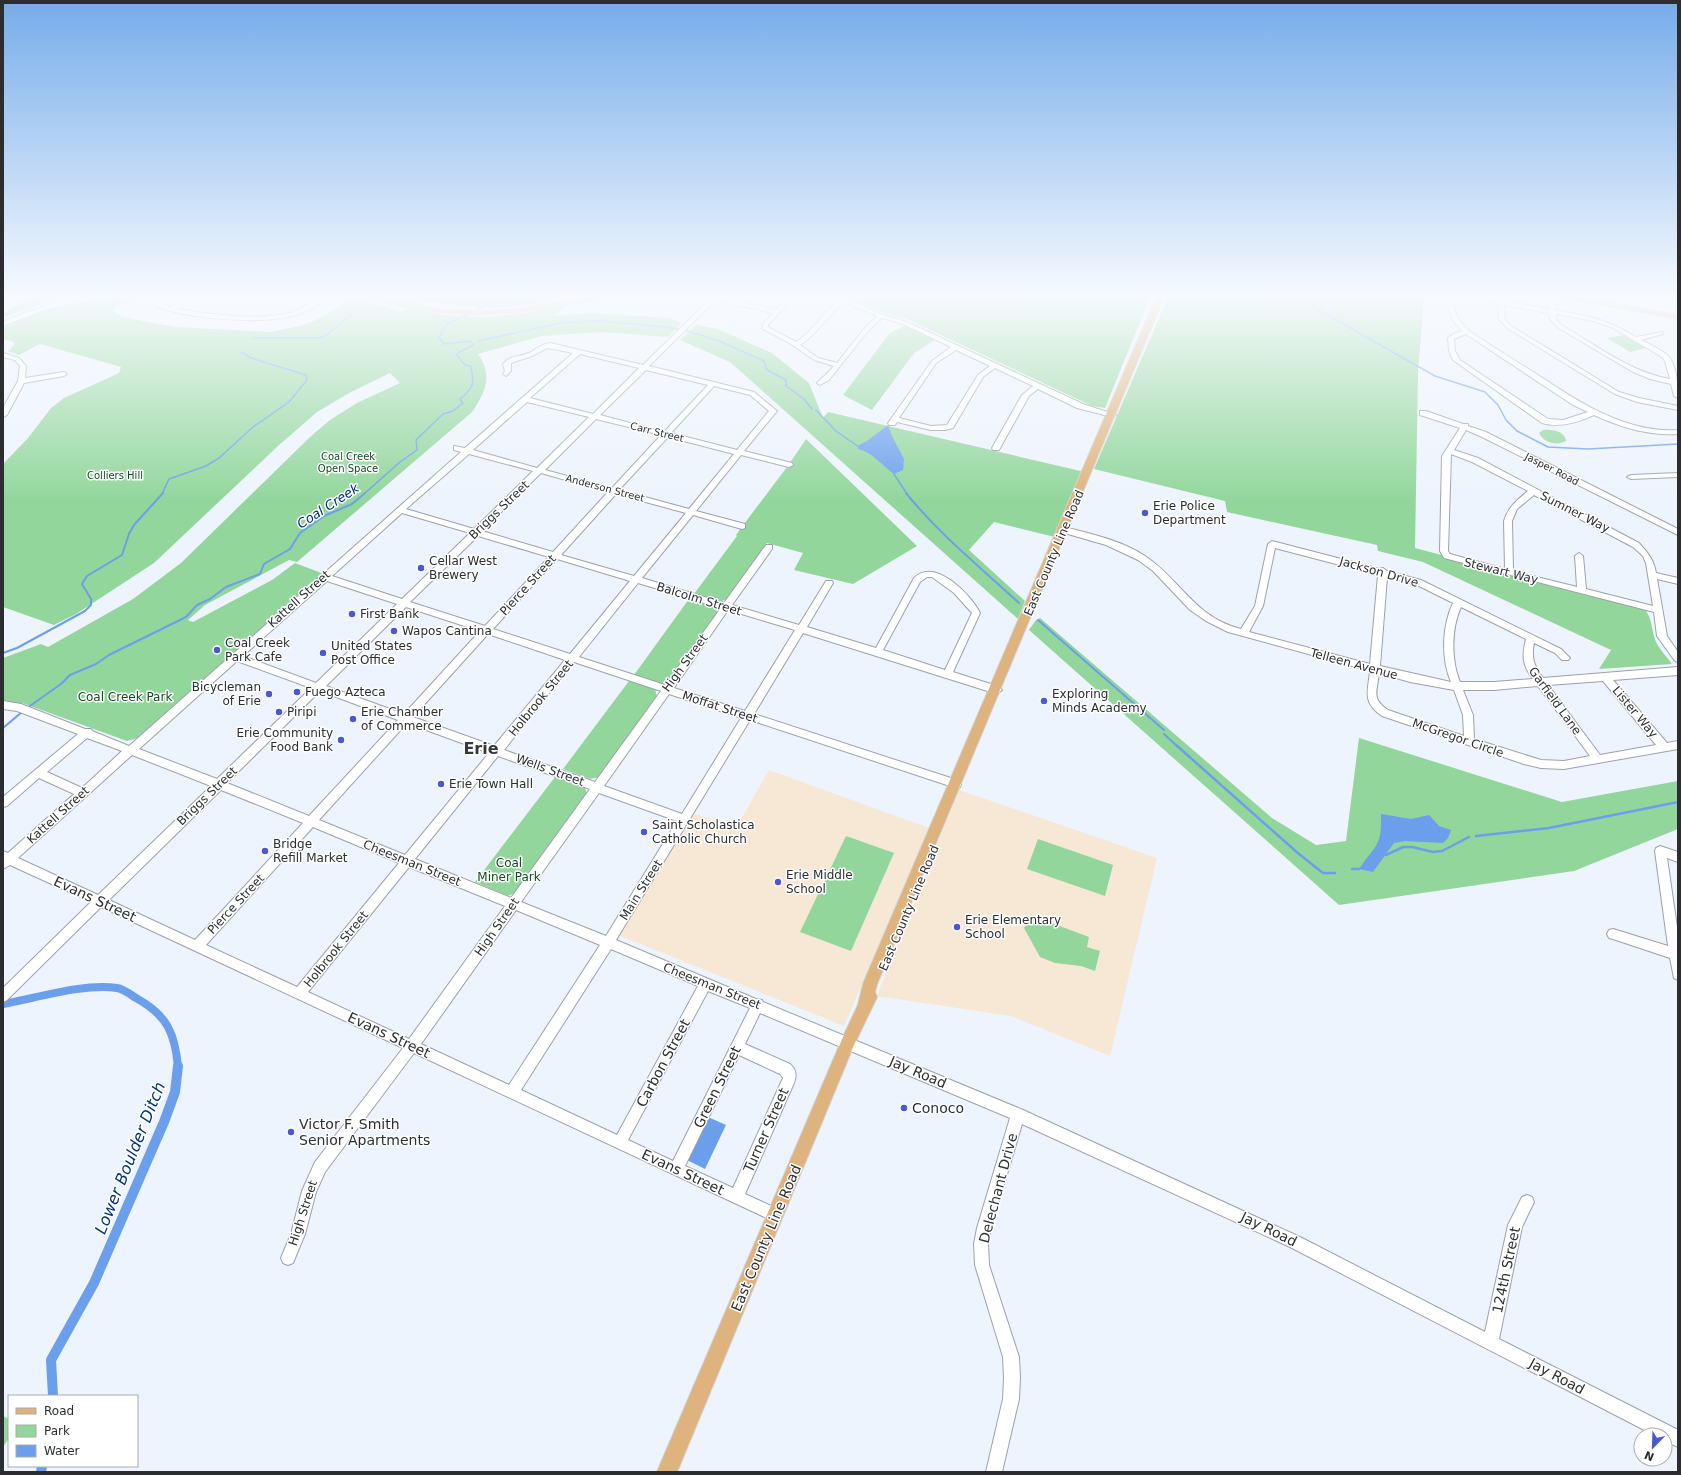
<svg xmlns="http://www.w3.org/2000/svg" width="1681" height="1475" viewBox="0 0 1681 1475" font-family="'DejaVu Sans',sans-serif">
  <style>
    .education { fill: #f7e7d5 }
    .green { fill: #92d69c }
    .water { fill: #6b9fec }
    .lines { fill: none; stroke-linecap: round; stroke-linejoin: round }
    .stream-far2 { stroke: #6b9fec; stroke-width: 1.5 }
    .stream-far1 { stroke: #6b9fec; stroke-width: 2 }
    .stream { stroke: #6b9fec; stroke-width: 2.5 }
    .canal-far1 { stroke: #6b9fec; stroke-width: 8 }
    .canal { stroke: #6b9fec; stroke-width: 10 }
    .minor-casing { stroke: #9ca1aa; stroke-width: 2 }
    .major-casing { stroke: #d0d1d1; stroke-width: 2 }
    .minor { fill: #fff; fill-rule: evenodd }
    .major { fill: #dfb37d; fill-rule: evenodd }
    .poi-dot { fill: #4c59ce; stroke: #fff; stroke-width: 1.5 }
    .labels { text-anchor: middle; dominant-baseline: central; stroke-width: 3; stroke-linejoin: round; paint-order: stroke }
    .far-street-label { font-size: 10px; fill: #2b2d30; stroke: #fff }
    .far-park-label { font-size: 10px; fill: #0f4b1f; stroke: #fff }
    .poi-label { font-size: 12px; fill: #2b2d30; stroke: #fff; text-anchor: start }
    .street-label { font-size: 12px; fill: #2b2d30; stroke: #fff }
    .park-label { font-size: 12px; fill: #0f4b1f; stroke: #fff }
    .water-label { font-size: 13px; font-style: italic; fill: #003073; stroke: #fff }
    .near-street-label { font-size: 14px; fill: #2b2d30; stroke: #fff }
    .near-poi-label { font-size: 14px; fill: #2b2d30; stroke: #fff; text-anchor: start }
    .district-label { font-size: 16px; font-weight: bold; fill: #33383f; stroke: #fff }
    .near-water-label { font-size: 16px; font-style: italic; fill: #003073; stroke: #fff }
  </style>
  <rect width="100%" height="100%" fill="#eef4fd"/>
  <g class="education">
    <path d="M769,770L929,828L844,1026L618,935L693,813L736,828Z"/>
    <path d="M959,790L1157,858L1110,1056L1011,1016L877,996Z"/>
  </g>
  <g class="green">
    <path d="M35,295H59V297L3,318V313Z"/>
    <path d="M125,295H140V298L114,307L113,311L122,317L175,327L271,332L304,325L318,319L353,298L402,312L407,308L444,315L486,317L527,313L562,307L564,309L554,316L592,313L669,318L681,323L668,337L601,332L542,336L478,354C493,375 486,392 472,412L297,562L289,560L205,605L188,620L193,622L272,580L295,563L324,574L138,738L127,741L22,703L14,709L3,704V658L41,644L48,647L133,599L181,563L310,437L330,420L357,403L400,383L390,373L351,392L317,412L278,446L154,563L76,614L54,625L3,607V464L28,438L51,408L64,398L119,373L121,367L40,344L19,355L8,351L14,345V342L3,339V328L49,309Z"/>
    <path d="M400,295H567C515,314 453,309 400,295Z"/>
    <path d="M844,295H1151L1105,408L1092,406L909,320L884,313Z"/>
    <path d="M1169,295H1424L1418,373L1415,548L1644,609C1653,617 1651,632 1657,644C1661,651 1667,657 1672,664L1599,669L1611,650L1423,562L1378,551L1377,545L1227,512L1225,501L1094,469Z"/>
    <path d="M696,325L718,329L772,353L809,383L823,418L828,412L1085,472L1059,538L994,522L969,550L1025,601L1018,619L730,362L680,340Z"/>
    <path d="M905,325L935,340L914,353L872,410L843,395L889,334Z"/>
    <path d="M1624,335L1646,348L1630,352L1607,338Z"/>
    <path d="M1543,430C1552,429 1565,431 1566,441C1557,446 1544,443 1539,433Z"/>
    <path d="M806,439L917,546L853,584L794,570L803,553L767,543L727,599L719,602L694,594L737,536L736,535C759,503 785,472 806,439Z"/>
    <path d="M689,599L716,607L717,613L668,681L659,684L634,675Z"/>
    <path d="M1040,618L1272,818L1316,845L1346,841L1359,738L1562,802L1678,781V829L1574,871L1339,905L1029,630L1036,620Z"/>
    <path d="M629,681L655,689L657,697L600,777L590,779L563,769Z"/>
    <path d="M555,777L585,788L587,794L517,892L508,896L475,882Z"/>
    <path d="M846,836L894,853L851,951L800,932Z"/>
    <path d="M1038,839L1113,865L1105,896L1027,869Z"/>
    <path d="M1030,915L1089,937L1087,947L1100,951L1095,971L1081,966L1055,963L1040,957L1024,928Z"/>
    <path d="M3,1416L9,1419V1438L3,1447Z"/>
  </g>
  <g class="water">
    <path d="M888,425L892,436L904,459L903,470L894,474C881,465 874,453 858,449L859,445L867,441Z"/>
    <path d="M1381,814L1411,819L1429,815L1439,826L1451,830L1448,838L1443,843L1405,841L1394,843L1373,872L1359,869C1376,844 1382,847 1381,814Z"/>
    <path d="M708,1117L726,1125L705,1169L687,1160Z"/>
  </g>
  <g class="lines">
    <g class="stream-far2">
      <path d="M1297,295L1329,316L1435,376L1485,392L1498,405L1506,420L1517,431L1548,447L1588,449L1678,444"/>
      <path d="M254,338H320L328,334L351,314"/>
      <path d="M478,341L566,322L600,321L666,327L688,331L719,341L764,361L767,370L786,380V386L804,399L812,409"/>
      <path d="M816,410L836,431L859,447"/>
      <path d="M894,474L907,494"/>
      <path d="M162,494L169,479L206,466L219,458L253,427L289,402L307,380L306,375L251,358L241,352"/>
      <path d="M364,494L400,462L417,450L416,440L443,414L453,411L463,403L460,399C475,387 474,384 471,366L465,365L456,354L473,345L471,341L444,344L439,337L447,324L489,304L495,297L501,295"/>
    </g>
    <g class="stream-far1">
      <path d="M906,493C939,534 980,567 1019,603"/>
      <path d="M1038,620L1164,730"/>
      <path d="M3,653L17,648L85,611L91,605V599L82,584L87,576L122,555L129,534L134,525L163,493"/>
      <path d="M27,708L61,684L70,675L96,664L109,655L186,617L197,605L210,599L226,587L260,574L264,564L290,549L300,533L324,516L352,504L365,493"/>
      <path d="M3,728L22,712"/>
      <path d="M1164,734L1177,746"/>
    </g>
    <g class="stream">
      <path d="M1176,745L1299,854L1323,873H1335"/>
      <path d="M1476,836L1549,828L1678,802"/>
      <path d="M1386,855L1403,847H1412L1433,852L1442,851L1469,837"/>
      <path d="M1352,869H1359"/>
    </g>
    <path class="canal-far1" d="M3,1004C37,998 84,983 117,988C124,989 131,995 136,998C167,1015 175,1033 178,1067"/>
    <g class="canal">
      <path d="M53,1396L51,1360L94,1283L164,1122L175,1092L178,1066"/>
      <path d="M41,1472L42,1466"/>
    </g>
    <defs>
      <g id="minor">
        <path d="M94,295H111L44,310L3,326V322C32,308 63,301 94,295Z"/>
        <path d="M143,295H149V299L170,307L189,295H196L176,309C208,314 258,321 290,313C305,309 317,295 332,295C321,305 303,314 289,317C252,324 177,319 144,301Z"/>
        <path d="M714,295H721L719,297L776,310L790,295H796L768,325V327L796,342C814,331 823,311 840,300L831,295H839L883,315L907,322L1083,404L1116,415L1112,417L1077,408L1038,389L1029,396L999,450H993L992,448L1022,395L1033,386L995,368L983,377L953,428L945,430H931L897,422L895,425H889L888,423L932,361L951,347L903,324L882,318L868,331L829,380L820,385L817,383C823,377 828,373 834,366L814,360L791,344L763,329L762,325L773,313L716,300L649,366L754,392L777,411L744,451L792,463L793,465L789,467L741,455L696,511L745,524V528L742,529L693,515L642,578L724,603L766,545H772V549L732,605L799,625L826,581H832L833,583L807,627L876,648L914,578C935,557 971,595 980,613L953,672L1000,687L1002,690L997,694L803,633L754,714L960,781L961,784L960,787L956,788L750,720L616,940L756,999L762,1000L763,1002L1023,1110L1300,1237L1485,1332L1508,1225L1522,1197L1527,1195L1532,1197L1534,1202L1522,1227L1499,1339L1678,1430V1447L1665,1441V1435H1654L1290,1247L1022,1124L991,1228L988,1244L989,1265L1019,1357L1020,1378L1019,1399L1002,1472H986L1003,1399L1004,1378L1003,1357L975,1265L974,1244L977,1228L1010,1118L760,1013L745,1044L790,1064C796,1069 797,1075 794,1083L745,1194L780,1210L782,1215L780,1220L775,1222L414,1053L325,1172L316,1192L305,1234L293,1263L288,1265L283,1263L281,1258L291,1234L302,1191L315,1162L403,1048L101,907L7,1000L3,1002V988L91,902L10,865L3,869V851L8,853L74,794L39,778L7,806L3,807V797L78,734L17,711L3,709V701L21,704L85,729H91L92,731L129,746L461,452L454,450V446L465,448L573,353L547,348L532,356L511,363V371L506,376L503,374L505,371L503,364C510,355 520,357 529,353C537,349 541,344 550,343L643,365ZM845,302L877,316L864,329L837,363L818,358L800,345C818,334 828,314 845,302ZM956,350L990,366L978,375L947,425L931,426L899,418L936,363ZM580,354L639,368L593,414L530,398ZM646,370L708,385L664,432L600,415ZM714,386L750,395L769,411L737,450L671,433ZM527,402L589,417L537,468L473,450ZM596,419L661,435L612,488L545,470ZM668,437L734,454L689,509L619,490ZM469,454L533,471L474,529L406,509ZM541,473L608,492L553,552L482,531ZM616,494L686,513L634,576L561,555ZM402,513L470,533L402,599L332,576ZM478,536L549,557L485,626L410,602ZM557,559L630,581L570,654L493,629ZM932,577L954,593L972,613L945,670L883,650L920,582L927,577ZM327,581L397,604L316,683L243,656ZM638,583L721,608L665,685L579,657ZM406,607L480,631L404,714L326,686ZM728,610L795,630L745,711L674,688ZM488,634L565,660L494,746L413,717ZM237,661L311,688L217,779L139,749ZM574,662L661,691L595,782L504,750ZM320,691L398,720L309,816L227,783ZM669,694L741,718L682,814L604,786ZM407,723L489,753L405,855L319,820ZM87,738L122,751L82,788L47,772ZM132,755L211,786L98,895L18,858ZM498,756L590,789L511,898L415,859ZM221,790L303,823L195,940L109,900ZM599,793L677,821L606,936L521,902ZM313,827L399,863L297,987L206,945ZM409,867L505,906L409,1039L308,992ZM516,910L600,945L509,1085L421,1044ZM611,949L698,986L617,1135L521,1090ZM708,991L750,1008L673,1161L628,1140ZM739,1055L780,1074L783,1078L733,1188L685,1166Z"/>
        <path d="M1448,295H1454C1452,311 1458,320 1469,331C1492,346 1515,361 1538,375C1580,403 1626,433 1678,430V434C1649,436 1620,427 1594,415C1577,423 1560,428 1542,423L1453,360L1449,351L1448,338L1453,334L1462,331C1452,321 1446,310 1448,295ZM1466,334L1573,405L1588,412L1563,420L1548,419L1460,360L1455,351L1454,339Z"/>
        <path d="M1458,295H1471L1549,309L1548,295H1554L1555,310C1589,316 1606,319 1636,337L1663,332V334L1641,340C1649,344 1658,348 1666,354C1677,363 1678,386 1678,398L1674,396L1671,384L1650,379L1633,372L1557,327L1550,319L1549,313L1504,305L1505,319L1511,326L1619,392L1639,398L1678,406V410L1637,402L1615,394L1507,328L1499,319L1498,304ZM1556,314L1593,321L1611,327L1662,357L1665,361L1670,379C1630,372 1596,345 1561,325L1556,319Z"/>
        <path d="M3,353L19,358L26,366L25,378L64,372L67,374L64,376L24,383L7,415L3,417V408L18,381L20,366L15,360L3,357Z"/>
        <path d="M1420,411H1426L1463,424H1468V426L1486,432L1678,529V535L1480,436L1466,430L1454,450L1478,458L1639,543C1648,553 1654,560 1656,573L1678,578V584L1657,579L1667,636L1678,652V662L1675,661L1657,636L1654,612L1444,558L1440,551L1442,456L1460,428L1420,415ZM1451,454L1472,462L1528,491C1517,500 1508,507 1504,521L1505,569L1450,554L1448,551ZM1534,495L1633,547L1643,556L1646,563L1653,606L1586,589L1583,556L1579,553L1575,556L1577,587L1513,571L1512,521L1517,509Z"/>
        <path d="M1678,473V477L1631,479L1627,477L1631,475Z"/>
        <path d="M1064,527C1091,534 1121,540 1145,556C1181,580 1194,617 1241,629L1255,606L1268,544L1272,541L1380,569L1383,568L1387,571L1421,580L1561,649L1570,658L1568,660H1562L1555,653L1534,643C1531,657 1534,667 1543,678L1678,667V675L1613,680L1667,743L1678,741V749L1564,769L1541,768L1524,764L1382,716C1362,702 1368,692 1370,671L1228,632L1206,621L1190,610L1153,571L1138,560L1106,545L1061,532V528ZM1275,548L1378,575L1370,664L1249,632L1263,606ZM1387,577L1415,584L1453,603C1442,626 1441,659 1451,682L1380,666ZM1461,607L1526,639C1522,655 1522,665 1533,679L1494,682H1460C1451,660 1451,629 1461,607ZM1379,673L1410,682L1454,690L1463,715L1464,736L1388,710C1371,699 1377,692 1379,673ZM1603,681L1656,745L1600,755L1548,685ZM1538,686L1590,756L1564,761L1541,760L1474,739L1473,715L1463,690H1494Z"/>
        <path d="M1660,846L1678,852V862L1667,858L1678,934V980L1674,978L1670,958L1613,939L1609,938L1607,934L1609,930L1613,929L1668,946L1655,851L1656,848Z"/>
      </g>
      <g id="major">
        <path d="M363,295H376L438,309L481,311L517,309L594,295H608C601,300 587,301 579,303C513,316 457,320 392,304C384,302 370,300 363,295Z"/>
        <path d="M1157,295H1165L877,984L875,992L877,997L853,1047L677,1472H657L843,1037L858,1005L863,984Z"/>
        <path d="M1551,295H1568L1678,315V319L1555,297Z"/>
      </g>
    </defs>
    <use href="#minor" class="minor-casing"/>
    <use href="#major" class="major-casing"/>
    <use href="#minor" class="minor"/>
    <use href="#major" class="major"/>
  </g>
  <linearGradient id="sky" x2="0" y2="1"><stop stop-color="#76acea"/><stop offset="0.59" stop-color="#f7fafe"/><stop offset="1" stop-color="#f7fafe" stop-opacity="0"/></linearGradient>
  <rect width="1681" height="502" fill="url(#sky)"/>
  <g class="poi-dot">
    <circle cx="1145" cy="513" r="4"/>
    <circle cx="421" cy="568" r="4"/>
    <circle cx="352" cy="614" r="4"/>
    <circle cx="394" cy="631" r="4"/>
    <circle cx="217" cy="650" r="4"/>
    <circle cx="323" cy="653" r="4"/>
    <circle cx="297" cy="692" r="4"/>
    <circle cx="269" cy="694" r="4"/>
    <circle cx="1044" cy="701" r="4"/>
    <circle cx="279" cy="712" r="4"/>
    <circle cx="353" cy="719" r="4"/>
    <circle cx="341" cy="740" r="4"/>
    <circle cx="441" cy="784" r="4"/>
    <circle cx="644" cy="832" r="4"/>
    <circle cx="265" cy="851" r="4"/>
    <circle cx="778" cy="882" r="4"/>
    <circle cx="957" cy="927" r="4"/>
    <circle cx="904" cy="1108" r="4"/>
    <circle cx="291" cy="1132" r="4"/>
  </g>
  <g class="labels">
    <g class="far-street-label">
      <text transform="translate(657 432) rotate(14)">Carr Street</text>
      <text transform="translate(1552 469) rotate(27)">Jasper Road</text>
      <text transform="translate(605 488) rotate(15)">Anderson Street</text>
    </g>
    <g class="far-park-label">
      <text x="348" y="456">Coal Creek<tspan x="348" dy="12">Open Space</tspan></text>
      <text x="115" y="475">Colliers Hill</text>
    </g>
    <g class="poi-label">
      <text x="1153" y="506">Erie Police<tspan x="1153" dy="14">Department</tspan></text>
      <text x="429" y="561">Cellar West<tspan x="429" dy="14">Brewery</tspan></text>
      <text x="360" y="614">First Bank</text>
      <text x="402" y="631">Wapos Cantina</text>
      <text x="225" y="643">Coal Creek<tspan x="225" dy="14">Park Cafe</tspan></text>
      <text x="331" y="646">United States<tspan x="331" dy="14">Post Office</tspan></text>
      <text x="261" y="687" text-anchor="end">Bicycleman<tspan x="261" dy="14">of Erie</tspan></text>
      <text x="305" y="692">Fuego Azteca</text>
      <text x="1052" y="694">Exploring<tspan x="1052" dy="14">Minds Academy</tspan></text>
      <text x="287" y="712">Piripi</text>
      <text x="361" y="712">Erie Chamber<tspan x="361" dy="14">of Commerce</tspan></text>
      <text x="333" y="733" text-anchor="end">Erie Community<tspan x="333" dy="14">Food Bank</tspan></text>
      <text x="449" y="784">Erie Town Hall</text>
      <text x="652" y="825">Saint Scholastica<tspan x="652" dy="14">Catholic Church</tspan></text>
      <text x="273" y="844">Bridge<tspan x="273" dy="14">Refill Market</tspan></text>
      <text x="786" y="875">Erie Middle<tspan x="786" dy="14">School</tspan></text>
      <text x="965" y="920">Erie Elementary<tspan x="965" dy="14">School</tspan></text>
    </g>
    <g class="street-label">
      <text transform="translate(499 510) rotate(-44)">Briggs Street</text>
      <text transform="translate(1575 512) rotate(27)">Sumner Way</text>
      <text transform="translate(1054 553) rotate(-67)">East County Line Road</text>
      <text transform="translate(1501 571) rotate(14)">Stewart Way</text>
      <text transform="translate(1379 572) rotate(16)">Jackson Drive</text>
      <text transform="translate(528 585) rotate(-48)">Pierce Street</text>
      <text transform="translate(299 599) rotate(-42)">Kattell Street</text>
      <text transform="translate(699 599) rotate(17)">Balcolm Street</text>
      <text transform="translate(685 663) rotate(-54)">High Street</text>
      <text transform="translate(1354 664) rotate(15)">Telleen Avenue</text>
      <text transform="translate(541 698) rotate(-51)">Holbrook Street</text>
      <text transform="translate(1555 701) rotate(54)">Garfield Lane</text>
      <text transform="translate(720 707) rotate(18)">Moffat Street</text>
      <text transform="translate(1635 712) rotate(50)">Lister Way</text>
      <text transform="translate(1458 738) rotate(19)">McGregor Circle</text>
      <text transform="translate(550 770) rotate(20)">Wells Street</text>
      <text transform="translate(207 796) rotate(-44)">Briggs Street</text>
      <text transform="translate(58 815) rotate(-42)">Kattell Street</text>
      <text transform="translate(412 863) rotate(22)">Cheesman Street</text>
      <text transform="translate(641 890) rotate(-58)">Main Street</text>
      <text transform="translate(236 904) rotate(-47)">Pierce Street</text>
      <text transform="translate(909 908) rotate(-67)">East County Line Road</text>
      <text transform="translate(497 927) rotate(-55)">High Street</text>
      <text transform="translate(336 949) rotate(-51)">Holbrook Street</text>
      <text transform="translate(712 986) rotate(22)">Cheesman Street</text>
      <text transform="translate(303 1213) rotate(-72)">High Street</text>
    </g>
    <g class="park-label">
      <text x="125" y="697">Coal Creek Park</text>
      <text x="509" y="863">Coal<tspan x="509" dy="14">Miner Park</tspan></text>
    </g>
    <g class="water-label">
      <text transform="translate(328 506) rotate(-33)">Coal Creek</text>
    </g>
    <g class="near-street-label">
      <text transform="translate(95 899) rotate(25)">Evans Street</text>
      <text transform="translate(389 1035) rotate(25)">Evans Street</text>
      <text transform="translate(663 1063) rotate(-62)">Carbon Street</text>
      <text transform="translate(918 1072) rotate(23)">Jay Road</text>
      <text transform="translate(717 1087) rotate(-64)">Green Street</text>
      <text transform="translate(766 1130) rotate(-66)">Turner Street</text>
      <text transform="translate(683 1172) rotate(25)">Evans Street</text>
      <text transform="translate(998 1188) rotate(-75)">Delechant Drive</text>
      <text transform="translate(1269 1229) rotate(26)">Jay Road</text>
      <text transform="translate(766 1238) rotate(-67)">East County Line Road</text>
      <text transform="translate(1506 1270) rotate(-78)">124th Street</text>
      <text transform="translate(1557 1376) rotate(28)">Jay Road</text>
    </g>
    <g class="near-poi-label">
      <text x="912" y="1108">Conoco</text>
      <text x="299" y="1124">Victor F. Smith<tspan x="299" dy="16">Senior Apartments</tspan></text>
    </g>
    <g class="district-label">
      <text x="481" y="748">Erie</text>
    </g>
    <g class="near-water-label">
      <text transform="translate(130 1158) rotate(-68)">Lower Boulder Ditch</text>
    </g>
  </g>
  <rect width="1681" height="1475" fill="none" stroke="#2b2d30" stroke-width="8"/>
  <rect x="8" y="1395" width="130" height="72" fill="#ffffff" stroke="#aaabac"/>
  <rect x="16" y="1408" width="20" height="6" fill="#dfb37d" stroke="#aaabac"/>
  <text x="44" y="1415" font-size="12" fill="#2b2d30">Road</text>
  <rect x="16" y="1425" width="20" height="12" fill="#92d69c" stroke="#aaabac"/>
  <text x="44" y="1435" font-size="12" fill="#2b2d30">Park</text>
  <rect x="16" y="1445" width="20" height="12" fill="#6b9fec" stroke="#aaabac"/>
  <text x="44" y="1455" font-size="12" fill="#2b2d30">Water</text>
  <g transform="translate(1653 1447) rotate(203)"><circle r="19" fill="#ffffff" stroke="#aaabac"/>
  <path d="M0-3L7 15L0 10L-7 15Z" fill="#4c59ce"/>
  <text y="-6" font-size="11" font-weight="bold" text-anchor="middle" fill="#2b2d30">N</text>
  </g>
</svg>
